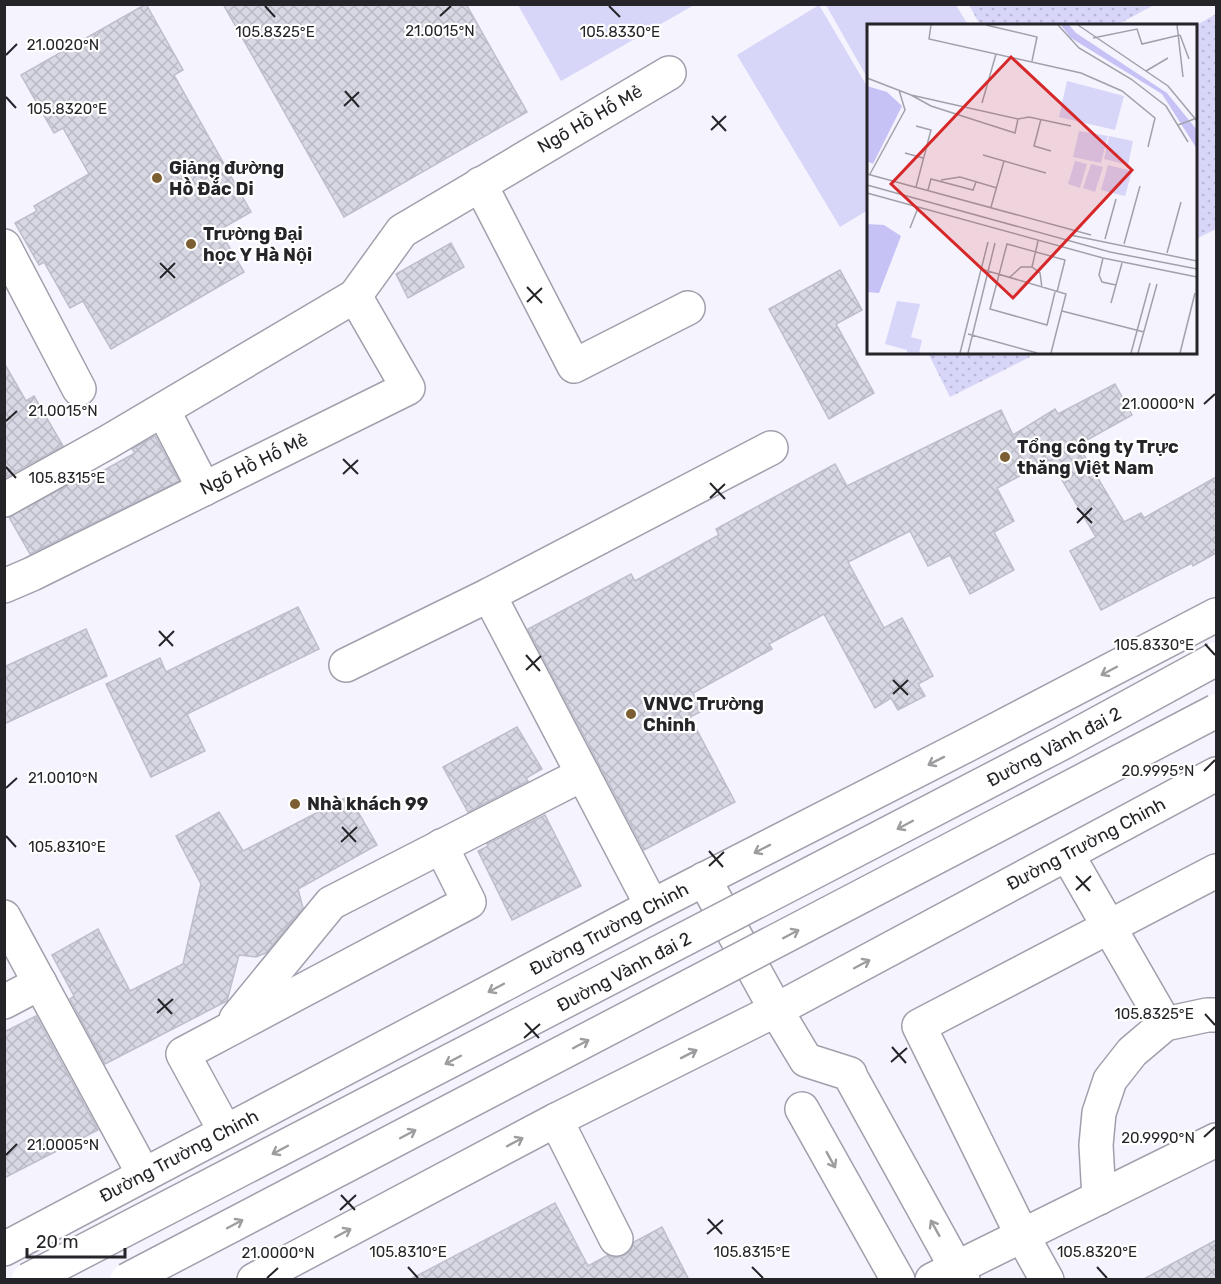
<svg xmlns="http://www.w3.org/2000/svg" width="1221" height="1284" viewBox="0 0 1221 1284" font-family="Rubik,sans-serif">
  <style>
    .grass { fill: #d7d5f8 }
    .park { fill: url(#park-dots) }
    .building { fill: url(#building-cross-hatch); stroke: #bebdca; stroke-width: 1.5 }
    .lines { fill: none; stroke-linecap: round; stroke-linejoin: round }
    .minor-casing { stroke: #a0a0ac; stroke-width: 36 }
    .major-casing { stroke: #a0a0ac; stroke-width: 36 }
    .minor { stroke: #fff; stroke-width: 33 }
    .major { stroke: #fff; stroke-width: 33 }
    .highway-bridge-casing { stroke: #a0a0ac; stroke-width: 36; stroke-linecap: butt }
    .highway-bridge { stroke: #fff; stroke-width: 33 }
    .oneway { stroke: #9d9d9f }
    .ticks { fill: none; stroke: #252529; stroke-width: 2 }
    .poi-dot { fill: #7b5f32; stroke: #fff; stroke-width: 2 }
    .labels { text-anchor: middle; dominant-baseline: central; stroke-width: 4.5; stroke-linejoin: round; paint-order: stroke }
    .street-label { font-size: 18px; fill: #252529; stroke: #fff }
    .poi-label { font-size: 18px; font-weight: bold; fill: #252529; stroke: #fff; text-anchor: start }
    .inset-road { fill: none; stroke: #a1a1a9; stroke-width: 1.5 }
    .view { fill: #d62828; fill-opacity: 0.15; stroke: #d62828; stroke-width: 3 }
    .inset-edge { fill: none; stroke: #252529; stroke-width: 3 }
    .ticks-label { font-size: 15px; text-anchor: middle; fill: #252529; stroke: #fff; stroke-width: 4.5; stroke-linejoin: round; paint-order: stroke }
  </style>
  <defs>
    <pattern id="park-dots" width="8" height="8" patternUnits="userSpaceOnUse" patternTransform="scale(1.5)"><rect width="8" height="8" fill="#d7d5f8"/><path d="M2 2h.1M6 6h.1" fill="none" stroke="#b8b7d5" stroke-width="1.8" stroke-linecap="round"/></pattern>
    <pattern id="building-cross-hatch" width="8" height="8" patternUnits="userSpaceOnUse" patternTransform="scale(1.5)"><rect width="8" height="8" fill="#d8d8e4"/><path d="M0 0l8 8M0 8l8-8" fill="none" stroke="#b9b9c4"/></pattern>
  </defs>
  <rect width="100%" height="100%" fill="#f4f3fe"/>
  <g class="grass">
    <path d="M518,5H694L561,81Z"/>
    <path d="M819,5L868,88V210L840,227L737,55Z"/>
    <path d="M826,5H956L968,25L868,26V79Z"/>
  </g>
  <g class="park">
    <path d="M969,5H1154L1117,25H980Z"/>
    <path d="M1216,14V229L1196,239L1195,26Z"/>
    <path d="M1027,352L1030,357L950,397L928,353Z"/>
  </g>
  <g class="building">
    <path d="M146,4L183,70L174,75L251,212L219,230L244,272L111,349L83,301L70,308L44,262L39,265L15,223L37,211L34,206L89,174L63,128L54,133L21,75Z"/>
    <path d="M223,4H466L527,112L344,217Z"/>
    <path d="M451,243L464,267L408,298L396,274Z"/>
    <path d="M840,270L862,310L836,324L874,393L829,419L769,309Z"/>
    <path d="M4,363L26,401L34,396L63,446L4,478Z"/>
    <path d="M1115,384L1132,415L1078,445L1124,522L1141,513L1144,518L1216,477V553L1193,566L1192,563L1101,610L1070,551L1096,537L1050,460L997,488L1014,521L994,532L1014,570L970,594L950,555L928,566L910,531L848,562L884,628L902,618L933,676L918,684L925,696L898,710L891,698L875,708L824,614L769,644L772,649L693,693L702,711L690,717L735,802L644,850L528,629L631,574L635,581L719,535L716,529L835,464L847,486L1001,410L1013,435L1055,409L1058,414Z"/>
    <path d="M155,436L179,481L30,554L9,517L81,478L83,482L135,453L132,449Z"/>
    <path d="M298,607L319,649L187,714L205,751L151,777L106,684L160,658L166,672Z"/>
    <path d="M86,629L107,676L4,724V667Z"/>
    <path d="M517,727L542,769L526,778L528,781L468,812L443,767Z"/>
    <path d="M349,796L377,845L298,889L303,908L266,953L256,957L239,955L227,1001L105,1064L70,999L74,996L52,955L98,929L130,991L183,964L201,884L176,836L219,812L243,851Z"/>
    <path d="M545,815L581,886L512,920L478,851L488,846L487,844Z"/>
    <path d="M36,1016L98,1130L4,1178V1032Z"/>
    <path d="M555,1203L588,1266L608,1255L616,1258L625,1255L631,1250L634,1242L662,1227L689,1280H409Z"/>
    <path d="M1216,1240V1280H1142Z"/>
  </g>
  <g class="lines">
    <defs>
      <g id="minor">
        <path d="M480,184L574,366L688,308"/>
        <path d="M4,246L79,389"/>
        <path d="M163,410L204,489"/>
        <path d="M4,500L108,442L355,296L402,231L669,73"/>
        <path d="M4,586L32,574L408,388L355,296"/>
        <path d="M489,595L652,906"/>
        <path d="M346,665L489,595L771,448"/>
        <path d="M1067,854L1165,1024"/>
        <path d="M4,917L144,1175"/>
        <path d="M4,1002L40,983"/>
        <path d="M776,1010L806,1060L850,1074"/>
        <path d="M236,1019L331,903L583,774"/>
        <path d="M853,1081L963,1280"/>
        <path d="M802,1109L898,1280"/>
        <path d="M556,1120L616,1239"/>
        <path d="M225,1131L183,1054L469,902L441,846"/>
        <path d="M1099,1198L1096,1145L1099,1113L1110,1080L1132,1052L1165,1024L1207,1015H1216"/>
        <path d="M932,1280L1216,1140"/>
        <path d="M1047,1280L1022,1235L919,1026L1216,871"/>
      </g>
      <g id="major">
        <path d="M704,879L776,1010"/>
        <path d="M4,1249L652,906L967,745L1216,615"/>
        <path d="M254,1280L556,1120L776,1010L1216,774"/>
      </g>
    </defs>
    <use href="#minor" class="minor-casing"/>
    <use href="#major" class="major-casing"/>
    <use href="#minor" class="minor"/>
    <use href="#major" class="major"/>
    <defs>
      <g id="highway-bridge">
        <path d="M28,1280L1062,743L1216,659"/>
        <path d="M127,1280L1216,711"/>
      </g>
    </defs>
    <use href="#highway-bridge" class="highway-bridge-casing"/>
    <use href="#highway-bridge" class="highway-bridge"/>
  </g>
  <defs><path id="oneway-shaft" d="M-6 0H5M1.5-3L5.5 0L1.5 3" fill="none" stroke-width="1.6" stroke-linecap="round" stroke-linejoin="round" transform="scale(1.5)"/></defs>
  <g class="oneway">
    <use href="#oneway-shaft" transform="translate(1109 671) rotate(152)"/>
    <use href="#oneway-shaft" transform="translate(936 761) rotate(153)"/>
    <use href="#oneway-shaft" transform="translate(905 825) rotate(152)"/>
    <use href="#oneway-shaft" transform="translate(762 849) rotate(153)"/>
    <use href="#oneway-shaft" transform="translate(791 934) rotate(-28)"/>
    <use href="#oneway-shaft" transform="translate(862 964) rotate(-28)"/>
    <use href="#oneway-shaft" transform="translate(496 988) rotate(152)"/>
    <use href="#oneway-shaft" transform="translate(581 1044) rotate(-28)"/>
    <use href="#oneway-shaft" transform="translate(689 1054) rotate(-27)"/>
    <use href="#oneway-shaft" transform="translate(453 1060) rotate(152)"/>
    <use href="#oneway-shaft" transform="translate(408 1134) rotate(-28)"/>
    <use href="#oneway-shaft" transform="translate(515 1142) rotate(-28)"/>
    <use href="#oneway-shaft" transform="translate(280 1150) rotate(152)"/>
    <use href="#oneway-shaft" transform="translate(831 1160) rotate(61)"/>
    <use href="#oneway-shaft" transform="translate(235 1224) rotate(-28)"/>
    <use href="#oneway-shaft" transform="translate(935 1228) rotate(-119)"/>
    <use href="#oneway-shaft" transform="translate(343 1233) rotate(-28)"/>
  </g>
  <path class="ticks" d="M265,6L275,17M609,6L620,17M440,16L451,6M6,55L17,44M345,91L359,107M6,97L16,108M344,106L359,92M712,116L726,131M711,130L726,116M160,263L175,278M160,278L175,263M527,287L542,303M527,302L542,288M1204,404L1215,394M6,421L17,411M343,459L358,474M6,467L16,478M343,474L358,460M710,483L725,499M710,498L725,484M1077,508L1092,523M1077,523L1092,508M159,631L173,646M1205,644L1215,655M159,646L174,631M526,655L540,671M526,670L541,656M893,680L908,695M893,694L908,680M1204,771L1215,760M6,788L17,778M342,827L356,842M6,836L16,847M341,842L357,827M709,851L723,867M709,866L724,852M1076,876L1090,891M1076,890L1091,876M158,999L172,1014M157,1013L173,999M1205,1014L1215,1025M525,1023L539,1038M524,1038L540,1024M892,1047L906,1063M891,1062L907,1048M1204,1137L1215,1127M6,1155L17,1144M341,1195L355,1210M340,1210L356,1195M708,1219L722,1234M707,1234L723,1220M408,1267L418,1278M752,1267L763,1278M1097,1267L1107,1278M267,1278L278,1268"/>
  <g class="poi-dot">
    <circle cx="157" cy="178" r="6"/>
    <circle cx="191" cy="244" r="6"/>
    <circle cx="1005" cy="457" r="6"/>
    <circle cx="631" cy="714" r="6"/>
    <circle cx="295" cy="804" r="6"/>
  </g>
  <g class="labels">
    <g class="street-label">
      <text transform="translate(590 119) rotate(-30)">Ngõ Hồ Hố Mẻ</text>
      <text transform="translate(254 464) rotate(-26)">Ngõ Hồ Hố Mẻ</text>
      <text transform="translate(1054 747) rotate(-28)">Đường Vành đai 2</text>
      <text transform="translate(1086 844) rotate(-28)">Đường Trường Chinh</text>
      <text transform="translate(609 929) rotate(-28)">Đường Trường Chinh</text>
      <text transform="translate(624 972) rotate(-28)">Đường Vành đai 2</text>
      <text transform="translate(179 1156) rotate(-28)">Đường Trường Chinh</text>
    </g>
    <g class="poi-label">
      <text x="169" y="168">Giảng đường<tspan x="169" dy="21">Hồ Đắc Di</tspan></text>
      <text x="203" y="234">Trường Đại<tspan x="203" dy="21">học Y Hà Nội</tspan></text>
      <text x="1017" y="447">Tổng công ty Trực<tspan x="1017" dy="21">thăng Việt Nam</tspan></text>
      <text x="643" y="704">VNVC Trường<tspan x="643" dy="21">Chinh</tspan></text>
      <text x="307" y="804">Nhà khách 99</text>
    </g>
  </g>
  <g transform="translate(867 24)">
    <rect width="330" height="330" fill="#f4f3fe"/>
    <path d="M200,57L257,72L248,106L192,93ZM212,107L241,112L234,139L206,133Z" fill="#d7d5f8"/>
    <path d="M242,112L266,117L261,141L237,135ZM208,137L220,140L213,164L201,160ZM224,140L236,143L228,168L216,164ZM241,141L265,147L258,172L234,166ZM30,277L53,280L44,313L55,316L52,329H40V326L18,320Z" fill="#d7d5f8"/>
    <path d="M194,1H202L209,9L300,69L330,106V125L295,70L204,14ZM0,62L20,68L35,82L6,140L0,137ZM0,200L17,201L34,212L12,269L0,268Z" fill="#c6c2f6"/>
    <path class="inset-road" d="M64,1L62,15L214,49L255,67L288,94L281,123M119,1L170,13L165,37M191,1L212,24L264,55L299,82L321,118M211,1L301,62L330,97M310,1L316,53M313,11L322,35M226,14L270,5L275,20L313,11M279,47L301,34M0,54L44,71L151,95L162,93L204,102M44,71L64,82L148,109L151,95M115,79L129,30M174,95L167,122L184,127M311,101L330,94M38,129L56,134M116,131L179,149M0,150L224,211M3,150L38,86L32,66M74,156L93,153L130,164M0,161L243,228L330,245M49,163L64,106L49,102M61,166L64,155L106,166L109,158M0,169L236,234L330,253M124,183L137,137M43,204L51,184M203,211L330,237M238,215L249,175M257,220L273,162M300,229L314,178M236,234L232,251L235,258L249,261M165,243L171,217M114,245L199,270L184,329M142,254L154,243H165L173,249L175,264M188,268L180,301L123,285L140,220L198,236L190,268M244,279L255,239M195,287L277,308M101,310L170,329M93,329L121,218M101,329L128,219M264,329L283,259M271,329L290,260M313,329L328,269"/>
    <path class="view" d="M144,33L265,146L146,274L24,160Z"/>
    <rect width="330" height="330" class="inset-edge"/>
  </g>
  <g class="ticks-label">
    <text x="440" y="36">21.0015°N</text>
    <text x="275" y="37">105.8325°E</text>
    <text x="620" y="37">105.8330°E</text>
    <text x="63" y="50">21.0020°N</text>
    <text x="67" y="114">105.8320°E</text>
    <text x="1158" y="409">21.0000°N</text>
    <text x="63" y="416">21.0015°N</text>
    <text x="67" y="483">105.8315°E</text>
    <text x="1154" y="650">105.8330°E</text>
    <text x="1158" y="776">20.9995°N</text>
    <text x="63" y="783">21.0010°N</text>
    <text x="67" y="852">105.8310°E</text>
    <text x="1154" y="1019">105.8325°E</text>
    <text x="1158" y="1143">20.9990°N</text>
    <text x="63" y="1150">21.0005°N</text>
    <text x="408" y="1257">105.8310°E</text>
    <text x="752" y="1257">105.8315°E</text>
    <text x="1097" y="1257">105.8320°E</text>
    <text x="278" y="1258">21.0000°N</text>
  </g>
  <rect width="1221" height="1284" fill="none" stroke="#252529" stroke-width="12"/>
  <path d="M27 1248v9h98v-9" fill="none" stroke="#252529" stroke-width="3"/>
  <text x="36" y="1248" font-size="18" fill="#252529" stroke="#ffffff" stroke-width="4.5" paint-order="stroke">20 m</text>
</svg>
